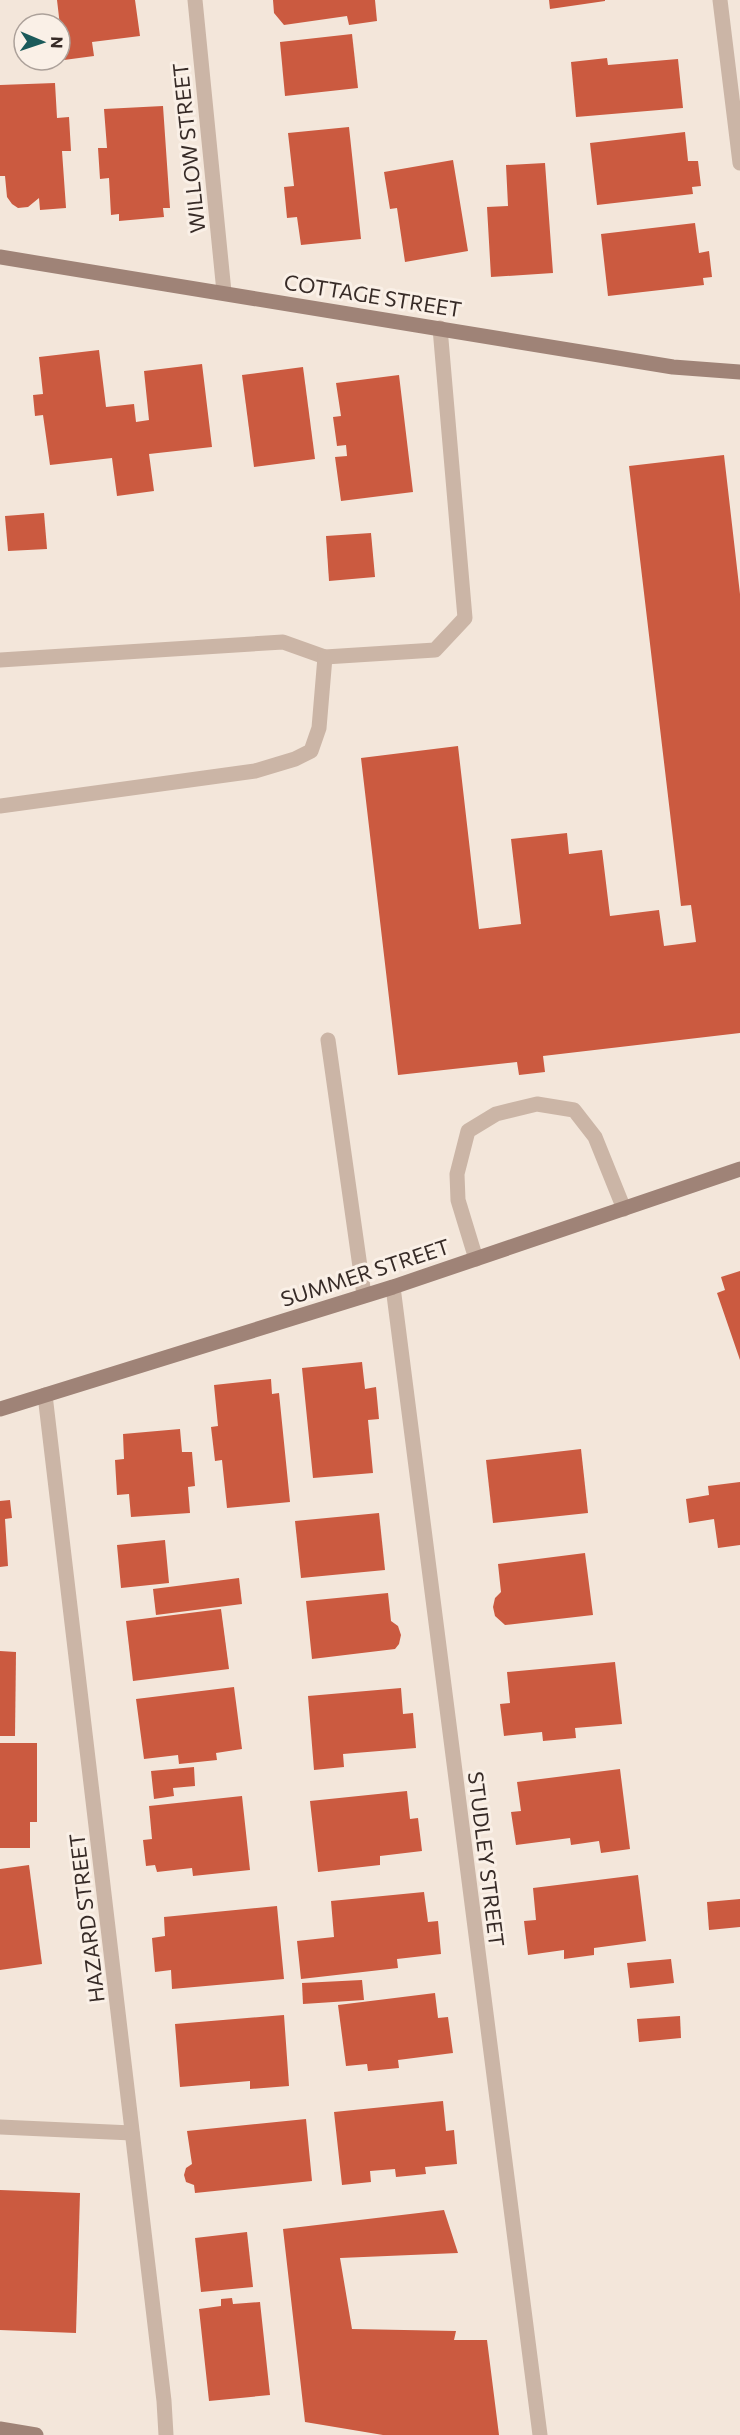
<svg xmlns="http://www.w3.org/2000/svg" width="740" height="2435" viewBox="0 0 740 2435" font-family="Commissioner,sans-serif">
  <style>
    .building { fill: #cb5a40 }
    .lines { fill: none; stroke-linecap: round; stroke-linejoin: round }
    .service { stroke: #cbb5a6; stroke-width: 15 }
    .minor { stroke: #cbb5a6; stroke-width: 15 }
    .secondary { stroke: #9f8377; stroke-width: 15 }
    .labels { text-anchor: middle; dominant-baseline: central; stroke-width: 6; stroke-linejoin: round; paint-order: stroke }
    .street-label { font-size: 21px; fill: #372b27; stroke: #faf0e7 }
  </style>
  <rect width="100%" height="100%" fill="#f3e6da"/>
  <g class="building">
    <path d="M57,0H135L140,36L92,42L94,56L64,60Z"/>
    <path d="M273,0H375L377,21L349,25L347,16L284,25L274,13Z"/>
    <path d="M549,0H605V1L550,9Z"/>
    <path d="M352,34L358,88L285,96L280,42Z"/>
    <path d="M607,58L608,65L678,59L683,108L576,117L571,62Z"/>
    <path d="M55,83L57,118L69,117L71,151H62L66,208L40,210L39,198L28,207L18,208L12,204L7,197L5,176H0V85Z"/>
    <path d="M163,106L170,208H163L164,217L119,221V214L111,215L109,178L100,179L98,148H107L104,109Z"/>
    <path d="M349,127L361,239L301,245L297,217L287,218L284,187L294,186L288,133Z"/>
    <path d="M685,132L688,161H698L701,186L692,187L693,194L597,205L590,143Z"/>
    <path d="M453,160L468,251L405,262L397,208L390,209L384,172Z"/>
    <path d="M545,163L553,273L491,277L487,207L508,206L506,165Z"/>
    <path d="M695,223L699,253L709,251L712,277L703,278L704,285L608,296L601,234Z"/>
    <path d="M99,350L106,407L134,404L136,422L149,420L144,371L202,364L212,447L149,454L154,491L117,496L112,458L50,465L43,415L35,416L33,395L43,394L39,357Z"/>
    <path d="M303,367L315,459L254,467L242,375Z"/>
    <path d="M399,375L413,492L341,501L335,457L347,456L346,445L337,446L333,417L341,416L336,383Z"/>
    <path d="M724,455L740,594V1033L543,1056L545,1072L519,1075L517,1062L398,1075L361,758L458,746L479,929L521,924L511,839L567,833L569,854L602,850L610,916L659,910L664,946L696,942L691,905L681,906L629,466Z"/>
    <path d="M44,513L47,549L8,551L5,516Z"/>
    <path d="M371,533L375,577L329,581L326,536Z"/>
    <path d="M740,1271V1360L717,1293L725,1290L721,1277Z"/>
    <path d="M362,1362L365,1389L376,1387L379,1419L368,1420L373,1473L313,1478L302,1368Z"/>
    <path d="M271,1379L272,1394L279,1393L290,1502L227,1508L222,1460L215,1461L211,1427L218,1426L214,1385Z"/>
    <path d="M180,1429L182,1452H192L195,1486L188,1487L190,1513L131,1517L129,1494L117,1495L115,1460L124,1459L123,1434Z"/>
    <path d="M581,1449L588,1513L493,1523L486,1460Z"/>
    <path d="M740,1482V1545L718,1548L714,1519L689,1523L686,1499L709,1495L708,1486Z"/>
    <path d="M10,1500L12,1518L5,1519L8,1566L0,1567V1501Z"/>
    <path d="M379,1513L385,1570L301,1578L295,1521Z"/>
    <path d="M165,1540L169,1583L121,1588L117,1545Z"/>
    <path d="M585,1553L593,1615L505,1625L495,1616L493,1607L495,1598L501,1592L498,1564Z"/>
    <path d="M239,1578L242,1604L156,1615L153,1589Z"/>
    <path d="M388,1593L391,1621L398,1626L401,1635L399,1644L395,1649L312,1659L306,1601Z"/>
    <path d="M221,1609L229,1669L133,1681L126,1621Z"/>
    <path d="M0,1651L16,1652L15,1736H0Z"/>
    <path d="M615,1662L622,1724L575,1728L576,1738L543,1741L542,1732L504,1736L500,1704L510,1703L507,1672Z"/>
    <path d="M234,1687L242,1749L216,1753L217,1760L179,1764L178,1755L144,1759L136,1699Z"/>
    <path d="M401,1688L403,1714L413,1713L416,1748L343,1754L344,1767L314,1770L308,1696Z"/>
    <path d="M0,1743H37V1822H30V1848H0Z"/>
    <path d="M194,1767L195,1786L173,1788L174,1796L154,1799L151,1771Z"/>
    <path d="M620,1769L630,1849L601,1853L599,1841L571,1845L570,1838L516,1845L511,1812L521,1811L517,1782Z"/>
    <path d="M407,1791L410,1819L418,1818L422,1851L380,1856V1865L318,1872L310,1801Z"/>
    <path d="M242,1796L250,1870L193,1876L192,1868L157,1872L155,1865L146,1866L143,1840L152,1839L149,1806Z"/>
    <path d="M29,1865L42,1964L0,1970V1869Z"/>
    <path d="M638,1875L646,1941L594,1948V1955L564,1959V1950L528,1955L524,1921L536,1920L533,1888Z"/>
    <path d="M424,1892L428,1922L438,1921L441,1954L397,1959L398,1968L301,1979L297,1941L334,1937L331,1901Z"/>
    <path d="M740,1899V1927L709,1930L707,1902Z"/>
    <path d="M277,1906L284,1979L172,1989L171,1970L155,1972L152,1938L165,1936L164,1917Z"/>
    <path d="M671,1959L674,1983L630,1988L627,1963Z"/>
    <path d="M362,1980L364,2000L303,2004L302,1983Z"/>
    <path d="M435,1993L438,2018L448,2017L453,2053L398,2060L399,2068L368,2071L367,2064L346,2066L338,2005Z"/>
    <path d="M284,2015L289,2086L250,2089V2081L180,2087L175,2024Z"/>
    <path d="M680,2016L681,2038L639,2042L637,2019Z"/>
    <path d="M443,2101L446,2131L454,2130L457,2164L425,2167L426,2174L396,2177L395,2169L370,2171L371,2182L342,2185L334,2112Z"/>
    <path d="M306,2119L312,2181L195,2193L194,2185L186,2182L184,2175L186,2168L192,2164L187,2131Z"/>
    <path d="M0,2190L80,2193L76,2333L0,2330Z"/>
    <path d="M444,2210L458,2253L340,2258L352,2329L456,2331L454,2340H487L499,2435H383L305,2422L283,2229Z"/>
    <path d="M247,2232L253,2287L201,2292L195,2238Z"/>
    <path d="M232,2298L233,2304L260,2302L270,2395L209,2401L199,2309L221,2306V2299Z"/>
  </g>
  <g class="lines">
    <g class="service">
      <path d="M0,660L283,642L325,657L435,650L465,618L440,328"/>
      <path d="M0,806L255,771L295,759L311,751L319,728L325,657"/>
      <path d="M328,1040L364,1295"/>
      <path d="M476,1259L458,1200L457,1174L468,1131L496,1114L537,1104L574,1110L595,1137L624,1209"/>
      <path d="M0,2127L132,2133"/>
    </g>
    <g class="minor">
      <path d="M195,0L224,292"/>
      <path d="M720,0L740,163"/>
      <path d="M393,1287L540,2435"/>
      <path d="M45,1395L164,2401L166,2435"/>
    </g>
    <g class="secondary">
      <path d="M0,257L673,367L740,372"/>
      <path d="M0,1409L393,1287L740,1169"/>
      <path d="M0,2429L36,2435"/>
    </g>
  </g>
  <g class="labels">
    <g class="street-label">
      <text transform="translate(188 148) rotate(-96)">WILLOW STREET</text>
      <text transform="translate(373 295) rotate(9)">COTTAGE STREET</text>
      <text transform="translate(365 1272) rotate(-18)">SUMMER STREET</text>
      <text transform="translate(487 1859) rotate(83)">STUDLEY STREET</text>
      <text transform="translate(86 1918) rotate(-97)">HAZARD STREET</text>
    </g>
  </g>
  <g transform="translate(42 42) rotate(92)"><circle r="28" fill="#faf0e7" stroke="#aca19a" stroke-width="1.5"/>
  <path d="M0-4.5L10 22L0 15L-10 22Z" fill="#1b5a5a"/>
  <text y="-9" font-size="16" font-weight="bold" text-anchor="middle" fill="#372b27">N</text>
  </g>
</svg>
